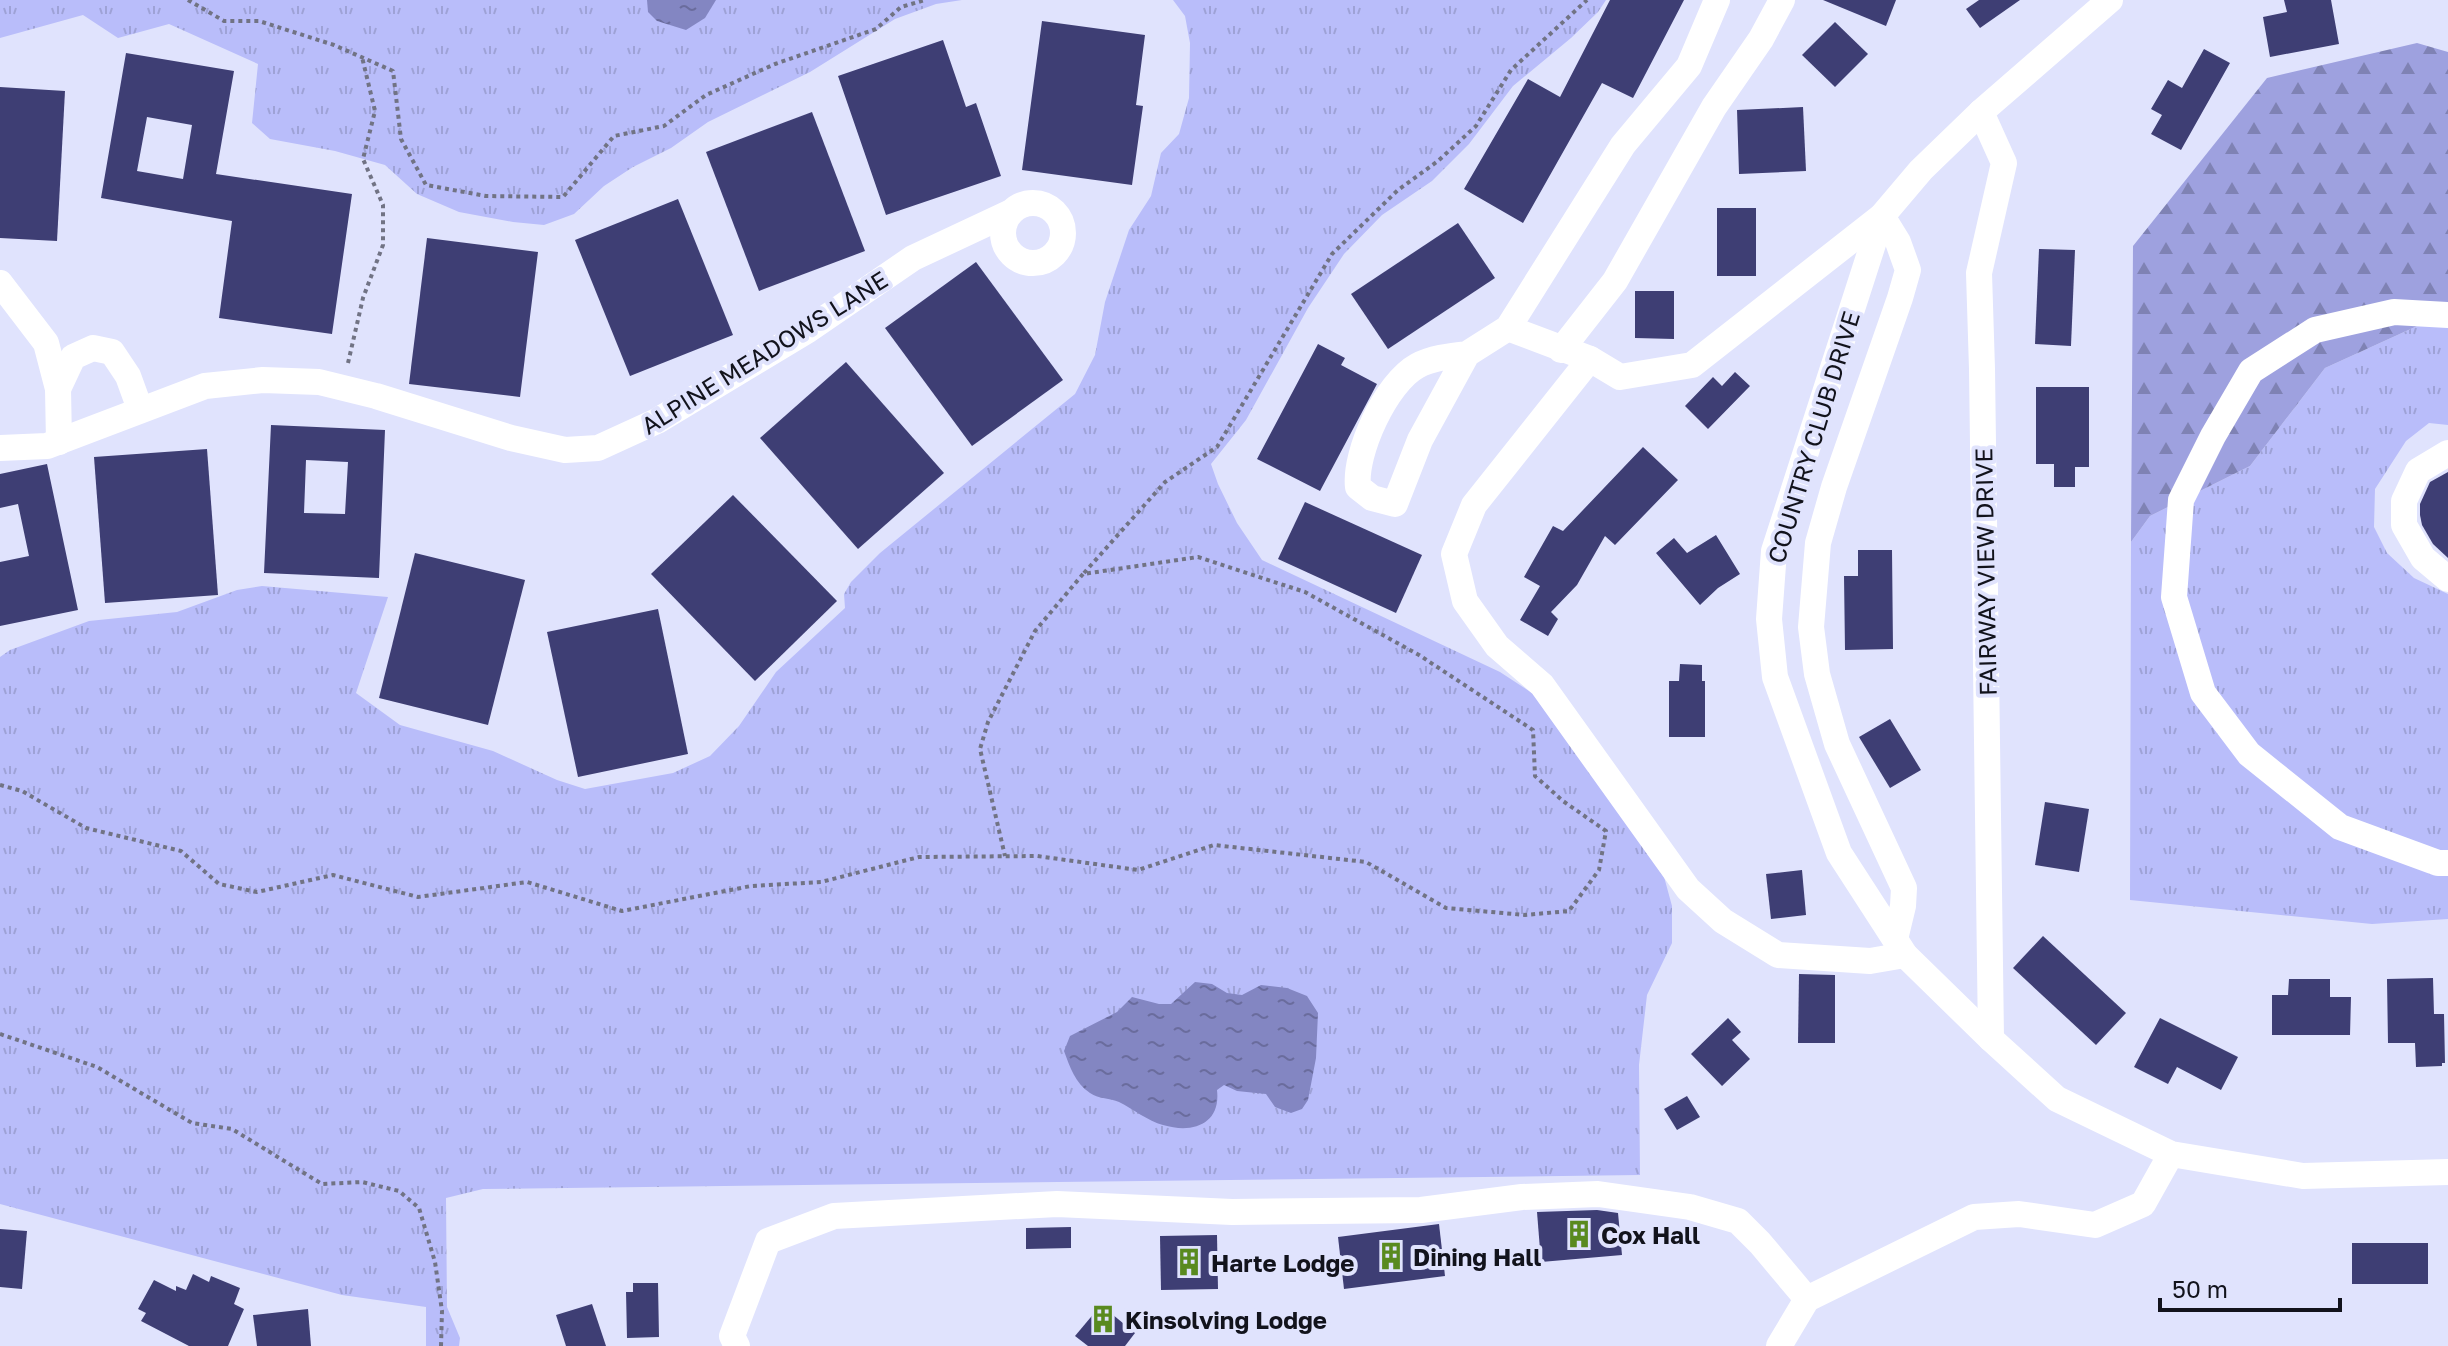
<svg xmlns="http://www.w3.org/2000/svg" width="2448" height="1346" viewBox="0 0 2448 1346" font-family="'Golos Text',sans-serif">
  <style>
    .grass { fill: url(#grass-tufts) }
    .forest { fill: url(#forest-firs) }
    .water { fill: url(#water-ripples) }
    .building { fill: #3e3e74; fill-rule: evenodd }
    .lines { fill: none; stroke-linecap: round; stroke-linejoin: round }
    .path { stroke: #717384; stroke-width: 4; stroke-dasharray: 4 4; stroke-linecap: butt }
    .minor { stroke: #fff; stroke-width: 26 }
    .labels { text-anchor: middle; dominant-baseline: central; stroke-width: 8; stroke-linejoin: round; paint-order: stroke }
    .street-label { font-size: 24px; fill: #12131c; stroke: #e0e3fd }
    .poi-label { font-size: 24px; font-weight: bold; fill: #12131c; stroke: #e0e3fd; text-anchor: start }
  </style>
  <defs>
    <pattern id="grass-tufts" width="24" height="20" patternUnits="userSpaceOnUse" patternTransform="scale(2)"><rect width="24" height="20" fill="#b9bdfa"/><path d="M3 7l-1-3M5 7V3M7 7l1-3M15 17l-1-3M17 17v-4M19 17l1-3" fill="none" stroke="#9ea2d6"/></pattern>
    <pattern id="forest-firs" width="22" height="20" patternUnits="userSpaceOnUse" patternTransform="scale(2)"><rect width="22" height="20" fill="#9ea1df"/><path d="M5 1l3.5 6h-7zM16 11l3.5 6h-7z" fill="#7f82b4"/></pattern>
    <pattern id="water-ripples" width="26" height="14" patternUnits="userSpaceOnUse" patternTransform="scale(2)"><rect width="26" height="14" fill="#8386c2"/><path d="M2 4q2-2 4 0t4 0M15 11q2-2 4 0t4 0" fill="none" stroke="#6a6c9d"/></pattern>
  </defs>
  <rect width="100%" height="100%" fill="#e0e3fd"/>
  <g class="grass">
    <path d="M0,0H962L936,4L895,19L810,72L708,122L671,148L633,167L604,186L574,214L544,225L513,222L459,212L417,194L385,165L335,151L270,139L252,123L258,64L169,24L118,38L83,15L0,38Z"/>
    <path d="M1173,0H1606L1598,12L1571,38L1513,86L1469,144L1432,181L1382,215L1344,254L1308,308L1246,420L1211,464L1218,484L1237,523L1262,560L1500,672L1543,700L1663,873L1672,906V943L1647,995L1639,1065L1640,1175L483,1189L446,1198L447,1307L460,1338L459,1346H426V1307L342,1295L0,1204V657L10,650L89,621L177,612L237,590L262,586L388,597L356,693L400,725L493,751L557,780L585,789L673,773L710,756L739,726L776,672L845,608L844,594L851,582L880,553L1075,394L1095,355L1105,302L1129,230L1151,196L1161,153L1179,134L1189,98L1190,43L1185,16Z"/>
    <path d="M2448,312V425L2429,423L2406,441L2375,489L2374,527L2387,553L2414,578L2448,594V919L2372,924L2130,900L2131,542L2150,516L2250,466L2325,368Z"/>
  </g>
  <path class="forest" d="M2417,43L2448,52V312L2325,368L2250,466L2150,516L2131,542L2133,246L2267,78Z"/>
  <g class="water">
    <path d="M647,0H716L705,18L686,30L657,21L648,12Z"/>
    <path d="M1195,982L1212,984L1227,993L1242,995L1261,985L1287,988L1307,996L1318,1013L1316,1058L1308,1100L1302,1109L1291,1113L1275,1107L1266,1094L1237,1091L1224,1085L1217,1090C1221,1124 1193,1134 1163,1125C1148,1121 1133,1109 1119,1102C1110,1098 1099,1099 1090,1093C1075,1083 1070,1067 1064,1051L1070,1036L1117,1012L1132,997L1159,1004H1171Z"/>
  </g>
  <g class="building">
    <path d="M1610,0H1684L1633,98L1602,83L1523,223L1464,189L1528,79L1560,97Z"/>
    <path d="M1823,0H1896L1886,26Z"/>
    <path d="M1979,0H2020L1980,28L1966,9Z"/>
    <path d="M2284,0H2331L2339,44L2270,57L2263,17L2287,12Z"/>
    <path d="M1042,21L1145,35L1136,105L1143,106L1132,185L1022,170Z"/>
    <path d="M1835,22L1868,54L1835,87L1802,55Z"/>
    <path d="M943,40L966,107L976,103L1001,176L886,215L838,76Z"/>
    <path d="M2204,49L2230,63L2181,150L2151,134L2162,115L2151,109L2168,80L2182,88Z"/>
    <path d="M126,53L234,71L216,174L352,194L332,334L219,318L232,221L101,198ZM147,117L192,125L183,179L137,171Z"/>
    <path d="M0,87L65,91L57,241L0,238Z"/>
    <path d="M1803,107L1806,171L1739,174L1737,110Z"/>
    <path d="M812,112L865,251L759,291L706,152Z"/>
    <path d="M678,199L733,335L630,376L575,240Z"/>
    <rect x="1717" y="208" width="39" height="68"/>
    <path d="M1458,223L1495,278L1388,349L1351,294Z"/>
    <path d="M427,238L538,252L520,397L409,384Z"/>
    <path d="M2039,249L2075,250L2071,346L2035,344Z"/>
    <path d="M976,262L1063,380L972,446L885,328Z"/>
    <path d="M1635,291H1674V339L1635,338Z"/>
    <path d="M1318,344L1345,358L1341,365L1377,384L1320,491L1257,459Z"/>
    <path d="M846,362L944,473L858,549L760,438Z"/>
    <path d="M1735,372L1750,386L1708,429L1685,406L1713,377L1722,386Z"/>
    <path d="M2036,387H2089V467H2075V487H2054V464H2036Z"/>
    <path d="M271,425L385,430L379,578L264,573ZM306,460L348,462L345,514L304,513Z"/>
    <path d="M1643,447L1678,480L1615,545L1605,536L1577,585L1551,612L1558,619L1548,636L1520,620L1540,586L1524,577L1553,526L1563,531Z"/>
    <path d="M207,449L218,595L105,603L94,457Z"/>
    <path d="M47,464L78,610L0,626V562L29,556L18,504L0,508V474Z"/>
    <path d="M2448,472V558L2433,544L2422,525L2420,515V504L2430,482Z"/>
    <path d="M733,495L837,601L755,681L651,574Z"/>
    <path d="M1305,502L1422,555L1396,613L1278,559Z"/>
    <path d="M1716,535L1740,574L1718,588L1700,605L1656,553L1674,538L1687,553Z"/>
    <path d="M1858,550H1892L1893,649L1845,650L1844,576H1858Z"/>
    <path d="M415,553L525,580L488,725L379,698Z"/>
    <path d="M658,609L688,754L578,777L547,632Z"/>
    <path d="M1680,664L1702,665V681H1705V737H1669V681H1679Z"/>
    <path d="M1890,719L1921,770L1890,788L1859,737Z"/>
    <path d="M2045,802L2089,809L2079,872L2035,865Z"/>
    <path d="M1802,870L1806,915L1771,919L1766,874Z"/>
    <path d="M2043,936L2126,1013L2096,1045L2013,968Z"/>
    <path d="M1799,974L1835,975V1043H1798Z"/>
    <path d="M2433,978L2434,1014H2444L2445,1063H2442V1066L2416,1067L2415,1043H2388L2387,979Z"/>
    <path d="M2289,979H2330V997H2351L2350,1035H2272V995H2288Z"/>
    <path d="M1728,1018L1741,1032L1732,1040L1750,1059L1722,1086L1691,1054Z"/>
    <path d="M2160,1018L2238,1057L2221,1090L2177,1067L2168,1084L2134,1067Z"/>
    <path d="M1687,1096L1700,1117L1677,1130L1664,1109Z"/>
    <path d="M1597,1210L1618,1213L1622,1255L1541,1262L1537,1212Z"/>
    <path d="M1439,1224L1445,1276L1344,1289L1338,1237Z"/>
    <path d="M1071,1227V1248L1026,1249V1228Z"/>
    <path d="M0,1229L27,1231L22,1289L0,1287Z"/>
    <path d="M1217,1235L1218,1289L1161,1290L1160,1236Z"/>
    <rect x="2352" y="1243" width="76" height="41"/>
    <path d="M193,1274L209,1282L211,1276L240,1288L234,1304L244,1309L228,1346H189L141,1321L146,1313L138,1309L154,1280L176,1291V1286L186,1290Z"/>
    <path d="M633,1283H658L659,1337L627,1338L626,1292H633Z"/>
    <path d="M592,1304L606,1346H566L556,1315Z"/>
    <path d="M1101,1305L1135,1333L1125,1346H1088L1075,1336Z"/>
    <path d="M308,1309L311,1346H257L253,1315Z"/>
  </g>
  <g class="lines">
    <g class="path">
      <path d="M188,0L224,21H259L334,45L393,71L401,139L426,185L486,196L563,197L614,136L664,126L706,95L775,64L876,29L901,7L925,0"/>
      <path d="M348,363L363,298L383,245V205L363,159L375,111L362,57"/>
      <path d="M1084,573L1165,482L1217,447L1332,254L1398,190L1438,161L1476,126L1511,70L1587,0"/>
      <path d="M0,785L22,791L86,828L181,851L219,884L257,892L333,875L418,897L527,882L622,911L751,886L821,882L919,857L1037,856L1138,870L1214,845L1366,862L1446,908L1525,915L1569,911L1599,870L1606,831L1563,801L1535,776L1533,730L1419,655L1305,592L1198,557L1083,574L1035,631L988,722L980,749L1005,856"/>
      <path d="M0,1034L97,1067L192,1123L232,1129L322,1184L362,1182L399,1191L419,1208L435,1262L442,1311L441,1346"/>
    </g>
    <g class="minor">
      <path d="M2110,0L1981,112L1921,170L1882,216L1774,551L1769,619L1775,677L1839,853L1905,955L1991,1039L2057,1099L2171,1154L2303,1176L2448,1172"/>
      <path d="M1981,112L2004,163L1979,273L1982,369L1991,1039"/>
      <circle cx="1033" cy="233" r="30"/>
      <path d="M0,283L46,343L58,389L59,442"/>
      <path d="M2448,315L2394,312L2315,330L2251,371L2213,436L2181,500L2174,597L2203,693L2249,754L2340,827L2438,863H2448"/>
      <path d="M1508,328L1590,359L1474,505L1454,554L1465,601L1497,646L1542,685L1688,889L1723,921L1778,955L1870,961L1905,955"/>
      <path d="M1561,350L1615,281L1714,107L1761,39L1782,0"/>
      <path d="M1467,354C1450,356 1432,358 1417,366C1386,383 1354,453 1358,487L1372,498L1395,504L1420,440L1467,354L1508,328L1623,145L1689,66L1717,0"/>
      <path d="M1590,359L1620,377L1692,365L1882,216L1898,242L1908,270L1900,298L1834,487L1818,543L1811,627L1817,674L1837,744L1904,888L1903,906L1895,939"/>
      <path d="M58,389L73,357L93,348L112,352L128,376L140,409"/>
      <path d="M0,448L47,446L205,386L263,380L319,382L376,396L511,438L565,450L598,448L657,421L808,330L913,258L1009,213"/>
      <path d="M2448,453L2418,471L2404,501V525L2423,558L2448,579"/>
      <path d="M737,1346L732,1336L768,1241L834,1216L1057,1204L1232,1212L1421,1210L1522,1197L1598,1194L1690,1207L1738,1221L1760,1243L1807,1299"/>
      <path d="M1779,1346L1807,1299L1974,1217L2019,1214L2095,1225L2143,1204L2171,1154"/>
    </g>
  </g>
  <defs>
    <symbol id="building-bare" viewBox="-9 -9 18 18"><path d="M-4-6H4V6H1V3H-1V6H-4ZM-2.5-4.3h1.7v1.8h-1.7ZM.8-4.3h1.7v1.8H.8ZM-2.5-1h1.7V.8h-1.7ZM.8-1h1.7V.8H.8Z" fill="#598a1f" stroke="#e0e3fd" stroke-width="2.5" paint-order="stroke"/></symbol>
  </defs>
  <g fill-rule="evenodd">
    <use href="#building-bare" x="1559" y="1214" width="40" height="40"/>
    <use href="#building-bare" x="1371" y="1236" width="40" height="40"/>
    <use href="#building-bare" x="1169" y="1242" width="40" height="40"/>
    <use href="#building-bare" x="1083" y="1299" width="40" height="40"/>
  </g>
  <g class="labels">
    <g class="street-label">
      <text transform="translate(764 352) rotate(-32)">ALPINE MEADOWS LANE</text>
      <text transform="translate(1813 437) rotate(-73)">COUNTRY CLUB DRIVE</text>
      <text transform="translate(1985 572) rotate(-91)">FAIRWAY VIEW DRIVE</text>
    </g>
    <g class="poi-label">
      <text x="1601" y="1234">Cox Hall</text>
      <text x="1413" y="1256">Dining Hall</text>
      <text x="1211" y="1262">Harte Lodge</text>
      <text x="1125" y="1319">Kinsolving Lodge</text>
    </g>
  </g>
  <path d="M2160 1298v12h180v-12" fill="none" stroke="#12131c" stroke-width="4"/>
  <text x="2172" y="1298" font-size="24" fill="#12131c" stroke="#e0e3fd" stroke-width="6" paint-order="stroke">50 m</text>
</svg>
